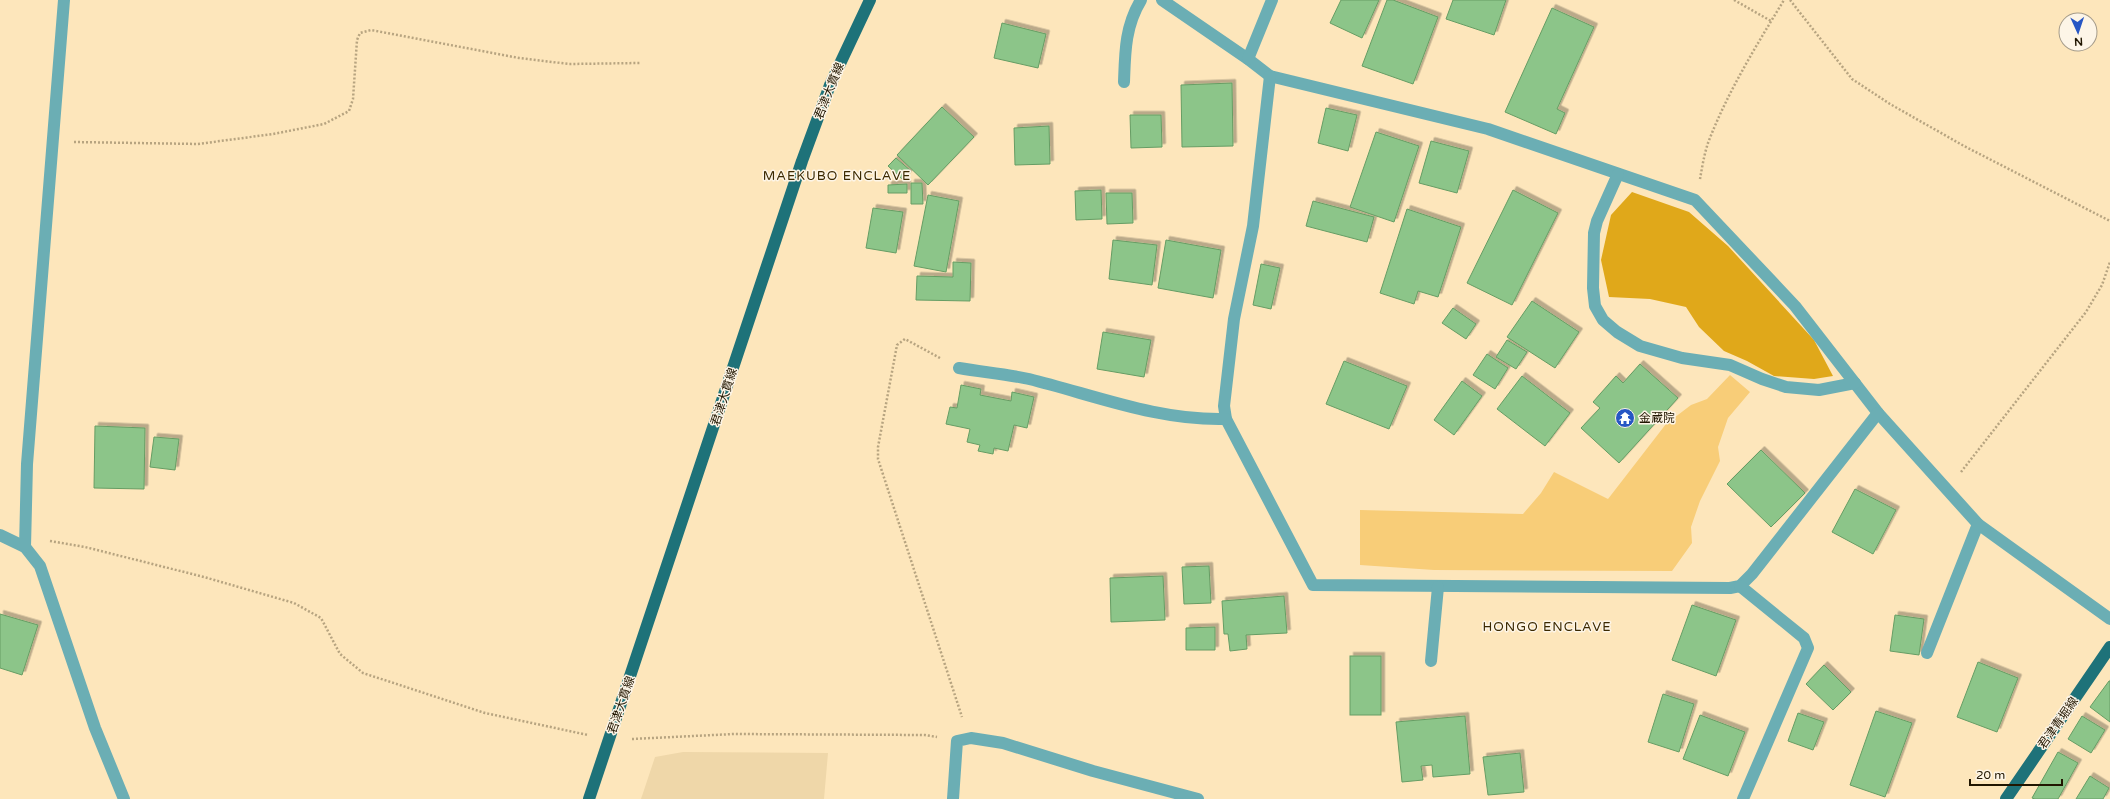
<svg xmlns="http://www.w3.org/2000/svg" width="2110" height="799" viewBox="0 0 2110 799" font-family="'Varela Round','Noto Sans JP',sans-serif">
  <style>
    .built { fill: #efd7a9 }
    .green { fill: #f8cd78 }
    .forest { fill: #e0a81a }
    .building { fill: #8cc589; stroke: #669d64; filter: url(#shadow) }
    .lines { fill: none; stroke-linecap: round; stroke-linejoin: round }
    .path { stroke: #b7a480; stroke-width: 2.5; stroke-dasharray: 2 2; stroke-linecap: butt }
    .minor { stroke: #6baeb4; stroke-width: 12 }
    .major { stroke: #1e7279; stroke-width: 12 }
    .labels { text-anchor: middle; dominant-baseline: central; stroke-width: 3; stroke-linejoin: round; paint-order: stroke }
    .street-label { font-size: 12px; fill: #211601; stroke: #fdf5e7 }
    .poi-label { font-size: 12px; fill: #211601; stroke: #fdf5e7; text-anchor: start }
    .neighbourhood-label { font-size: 13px; letter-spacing: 1px; fill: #3b2900; stroke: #fdf5e7 }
  </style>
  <defs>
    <filter id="shadow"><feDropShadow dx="3.5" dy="-3.5" stdDeviation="0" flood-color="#0004"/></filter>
  </defs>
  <rect width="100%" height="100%" fill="#fde6bb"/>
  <path class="built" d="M683,752L828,753L824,799H641L655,757Z"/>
  <path class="green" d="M1730,375L1750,392L1728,418L1718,447L1720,461L1700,501L1691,527L1692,543L1672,571L1434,570L1360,565V510L1523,514L1541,493L1554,472L1608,499L1666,424L1691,405L1707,399Z"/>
  <path class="forest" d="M1632,192L1689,212L1728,246L1814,340L1833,376L1814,379L1774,376L1747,361L1724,351L1699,327L1686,307L1650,299L1609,297L1601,260L1611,215Z"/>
  <g class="building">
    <path d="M1341,0H1379L1362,38L1330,23Z"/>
    <path d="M1387,0H1393L1438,17L1413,84L1362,66Z"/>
    <path d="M1453,0H1506L1494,35L1446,19Z"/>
    <path d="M1552,8L1594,27L1557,109L1565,113L1556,134L1505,112Z"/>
    <path d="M1002,23L1046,34L1038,68L994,58Z"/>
    <path d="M1232,83L1233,146L1182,147L1181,85Z"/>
    <path d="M942,107L974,137L928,185L897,155Z"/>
    <path d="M1326,108L1357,115L1348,151L1318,143Z"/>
    <path d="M1130,115H1161L1162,147L1131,148Z"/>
    <path d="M1049,126L1050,164L1015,165L1014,128Z"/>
    <path d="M1376,132L1419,146L1394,222L1350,207Z"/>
    <path d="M1431,141L1469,151L1457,193L1419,183Z"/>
    <path d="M896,158L911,171L903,180L888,166Z"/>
    <path d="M911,183H922L923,204H911Z"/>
    <path d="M907,184V193H888V185Z"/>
    <path d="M1101,190L1102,219L1076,220L1075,191Z"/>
    <path d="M1513,190L1558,213L1512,305L1467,283Z"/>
    <path d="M1106,193H1132L1133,223L1107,224Z"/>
    <path d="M928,195L959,201L946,272L914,266Z"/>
    <path d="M1313,201L1374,217L1367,242L1306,226Z"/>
    <path d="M873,208L903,212L896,253L866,248Z"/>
    <path d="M1407,209L1461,227L1438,297L1418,291L1414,304L1380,293Z"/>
    <path d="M1113,240L1157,245L1152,285L1109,279Z"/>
    <path d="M1166,240L1221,250L1213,298L1158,288Z"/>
    <path d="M953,262L971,263L970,301L916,300L917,276L953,277Z"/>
    <path d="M1261,264L1280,268L1271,309L1253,305Z"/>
    <path d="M1532,301L1579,332L1555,368L1507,337Z"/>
    <path d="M1453,308L1476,324L1466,339L1442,323Z"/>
    <path d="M1103,332L1151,340L1144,377L1097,369Z"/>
    <path d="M1507,340L1527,352L1516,369L1496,357Z"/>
    <path d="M1487,354L1508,368L1495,389L1473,375Z"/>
    <path d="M1344,361L1407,386L1389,429L1326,404Z"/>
    <path d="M1640,364L1678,398L1619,463L1581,428L1600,408L1593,402L1616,376L1623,383Z"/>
    <path d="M1522,376L1570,413L1545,446L1497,409Z"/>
    <path d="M1462,381L1482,396L1454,435L1434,420Z"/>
    <path d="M961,385L981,389L980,395L1011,401L1012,392L1034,397L1027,428L1014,425L1008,451L994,448L993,454L978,451L980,445L967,442L970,429L946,424L950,407L957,408Z"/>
    <path d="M95,426L145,428L144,489L94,488Z"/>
    <path d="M154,437L179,439L175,470L150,467Z"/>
    <path d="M1761,450L1805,493L1771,527L1727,484Z"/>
    <path d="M1855,489L1896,510L1873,554L1832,532Z"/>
    <path d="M1209,566L1211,603L1184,604L1182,567Z"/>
    <path d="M1163,576L1165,620L1111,622L1110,578Z"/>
    <path d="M1284,596L1287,633L1246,635L1247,649L1230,651L1228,634H1224L1222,601Z"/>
    <path d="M1692,605L1736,620L1716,676L1672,660Z"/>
    <path d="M0,614L38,625L22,675L0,668Z"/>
    <path d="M1895,615L1924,619L1919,655L1890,651Z"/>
    <path d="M1215,627V650H1186V628Z"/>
    <rect x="1350" y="656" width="31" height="59"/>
    <path d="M1978,662L2018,678L1997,732L1957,717Z"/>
    <path d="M1824,665L1851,692L1833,710L1806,684Z"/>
    <path d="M2109,681H2110V722L2090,707Z"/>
    <path d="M1663,694L1694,704L1679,752L1648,742Z"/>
    <path d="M1876,711L1912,723L1885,797L1850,785Z"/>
    <path d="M1798,713L1824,722L1813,750L1788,741Z"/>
    <path d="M1700,715L1745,732L1728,776L1683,759Z"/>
    <path d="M1465,716L1470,774L1433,777L1432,765L1421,766L1423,780L1402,782L1396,722Z"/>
    <path d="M2082,716L2105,730L2091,753L2068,739Z"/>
    <path d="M2058,752L2078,763L2058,799H2035L2032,798Z"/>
    <path d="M1520,753L1524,792L1488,795L1483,757Z"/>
    <path d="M2090,776L2109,788L2103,799H2076Z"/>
  </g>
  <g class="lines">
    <g class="path">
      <path d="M1734,0L1771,21"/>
      <path d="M1790,0L1852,79L1890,104L1964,146L2110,221"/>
      <path d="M74,142L198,144L273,134L324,124L349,111L353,99L357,40L360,33L371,30L519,58L569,64L640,63"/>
      <path d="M1700,179C1702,168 1704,155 1708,143C1727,93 1756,46 1784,0"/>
      <path d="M940,358L905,339L897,345L878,447V459L962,717"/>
      <path d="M1961,472L2086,312L2102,285L2110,262"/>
      <path d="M50,541L85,547L204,577L294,603L321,618L340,654L363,673L485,713L588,735"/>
      <path d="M632,739L734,734L925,735L937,737"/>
    </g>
    <g class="minor">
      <path d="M1162,0L1248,59L1270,76L1488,129L1695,200L1795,306L1878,413L1978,524L2110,619"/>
      <path d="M1248,59L1272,0"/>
      <path d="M1270,76L1253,226L1234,319L1224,406L1226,419L1313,585L1730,588L1740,586L1752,574L1878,413"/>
      <path d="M1124,82C1125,53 1125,26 1141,0"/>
      <path d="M1618,174L1597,221L1594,233L1593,288L1595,306L1603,320L1617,332L1640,346L1682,358L1730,365L1762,379L1786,387L1819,390L1855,383"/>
      <path d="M959,368C982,372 1006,374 1029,379C1094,395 1158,421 1226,419"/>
      <path d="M0,535L25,547L40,566L95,728L124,799"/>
      <path d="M25,547L27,464L64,0"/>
      <path d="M1740,586L1804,638L1808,648L1743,799"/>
      <path d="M1927,653L1978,524"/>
      <path d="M1431,661L1438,587"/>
      <path d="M953,799L957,741L971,738L1003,743L1093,771L1198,799"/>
    </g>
    <g class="major">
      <path d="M589,799L802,161L830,85L870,0"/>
      <path d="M2006,799L2110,647"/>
    </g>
  </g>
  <defs>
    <symbol id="temple-disc" viewBox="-11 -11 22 22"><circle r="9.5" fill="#2656c4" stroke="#fdf5e7"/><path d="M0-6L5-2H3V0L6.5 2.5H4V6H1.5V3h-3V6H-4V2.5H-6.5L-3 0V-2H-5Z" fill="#fff"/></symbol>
  </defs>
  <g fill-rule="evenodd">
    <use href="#temple-disc" x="1614" y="407" width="22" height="22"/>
  </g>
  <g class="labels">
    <g class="street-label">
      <text transform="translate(829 91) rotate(-68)">君津大貫線</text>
      <text transform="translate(724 397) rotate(-72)">君津大貫線</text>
      <text transform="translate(621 705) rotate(-71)">君津大貫線</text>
      <text transform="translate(2058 723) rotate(-55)">君津青堀線</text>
    </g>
    <g class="poi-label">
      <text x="1639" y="418">金蔵院</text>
    </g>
    <g class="neighbourhood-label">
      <text x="837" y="176">MAEKUBO ENCLAVE</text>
      <text x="1547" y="627">HONGO ENCLAVE</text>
    </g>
  </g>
  <g transform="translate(2078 32) rotate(177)"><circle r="19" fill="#fdf5e7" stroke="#a59c8b"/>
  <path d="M0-3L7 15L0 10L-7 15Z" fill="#2656c4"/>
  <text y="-6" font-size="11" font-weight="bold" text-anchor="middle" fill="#211601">N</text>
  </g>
  <path d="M1970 779v6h92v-6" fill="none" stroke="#211601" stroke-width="2"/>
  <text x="1976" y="779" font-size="12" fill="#211601" stroke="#fdf5e7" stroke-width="3" paint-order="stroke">20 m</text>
</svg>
